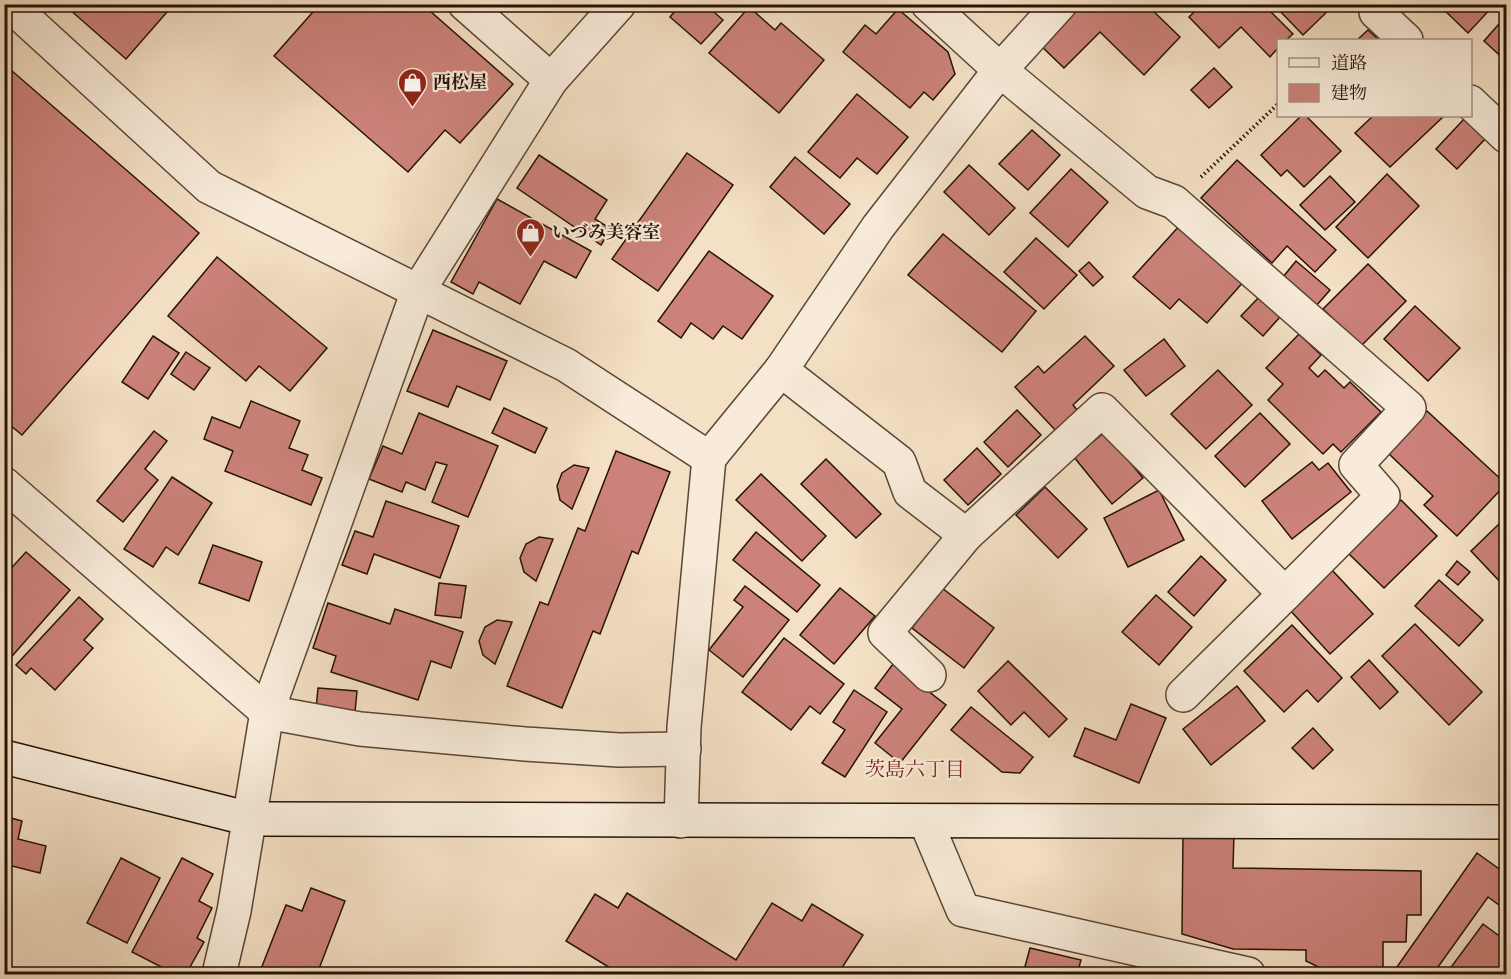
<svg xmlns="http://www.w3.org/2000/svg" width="1511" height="979" viewBox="0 0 1511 979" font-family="'Libre Caslon Text','Noto Serif JP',serif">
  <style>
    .building { fill: #cc827a; stroke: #261206; stroke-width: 1.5 }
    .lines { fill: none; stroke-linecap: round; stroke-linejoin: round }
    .street-casing { stroke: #5a4636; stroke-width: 36 }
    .secondary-casing { stroke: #261206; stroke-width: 36 }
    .path { stroke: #261206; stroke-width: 4; stroke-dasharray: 1.5 3; stroke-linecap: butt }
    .street { stroke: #f8ebd9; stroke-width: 33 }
    .secondary { stroke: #f8ebd9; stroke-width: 33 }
    .labels { text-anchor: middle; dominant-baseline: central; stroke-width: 4.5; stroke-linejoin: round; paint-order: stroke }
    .poi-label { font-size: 18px; font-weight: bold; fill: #261206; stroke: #f8ebd9; text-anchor: start }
    .neighbourhood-label { font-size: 20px; fill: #7a1f14; stroke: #f8ebd9 }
  </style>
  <rect width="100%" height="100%" fill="#f4e0c4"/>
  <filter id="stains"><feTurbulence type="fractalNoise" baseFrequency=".00333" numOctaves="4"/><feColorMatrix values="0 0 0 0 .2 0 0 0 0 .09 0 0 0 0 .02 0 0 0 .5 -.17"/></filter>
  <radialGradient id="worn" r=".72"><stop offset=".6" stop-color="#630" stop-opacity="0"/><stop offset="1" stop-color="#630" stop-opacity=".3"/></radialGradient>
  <g class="building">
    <path d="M73,4H174L126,59L69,9Z"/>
    <path d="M320,4H422L513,84L460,143L445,130L408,172L274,56Z"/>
    <path d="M681,4H705L723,20L701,44L670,17Z"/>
    <path d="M1076,4H1146L1180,37L1144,75L1100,32L1064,68L1038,43Z"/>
    <path d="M1202,4H1263L1293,34L1286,40H1278V48L1270,57L1241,27L1219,48L1189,17Z"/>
    <path d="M1278,4H1335L1303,35L1276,7Z"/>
    <path d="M1438,4H1495L1468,33Z"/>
    <path d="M749,7L775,30L781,23L824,60L779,113L709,53Z"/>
    <path d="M898,9L948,52L955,74L933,100L924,92L910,108L843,52L865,25L876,34Z"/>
    <path d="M1506,16V61L1484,41Z"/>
    <path d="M1368,30L1379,40H1357Z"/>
    <path d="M4,64L199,233L22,435L4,420Z"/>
    <path d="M1214,68L1232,87L1209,108L1191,90Z"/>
    <path d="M857,94L908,137L877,174L857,158L840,178L808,152Z"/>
    <path d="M1301,116H1306L1341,151L1304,187L1287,170L1281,176L1261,155Z"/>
    <path d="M1373,116H1444L1390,167L1355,133Z"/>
    <path d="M1465,118L1486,138L1457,169L1436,149Z"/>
    <path d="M1032,130L1060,155L1028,190L999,164Z"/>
    <path d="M687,153L733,185L658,291L612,259Z"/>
    <path d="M539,155L607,200L595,219L611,229L601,245L517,188Z"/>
    <path d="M795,157L850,204L824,234L770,187Z"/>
    <path d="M1237,160L1336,250L1315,272L1287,246L1272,263L1201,198Z"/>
    <path d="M969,165L1015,208L989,235L944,192Z"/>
    <path d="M1071,169L1108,202L1068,247L1030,213Z"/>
    <path d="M1387,174L1419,206L1368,258L1336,227Z"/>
    <path d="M1330,176L1355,202L1325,230L1300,205Z"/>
    <path d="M497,199L591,251L576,278L544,261L520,304L479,282L473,294L451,282Z"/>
    <path d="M1181,224L1245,280L1207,323L1179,299L1170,309L1133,277Z"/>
    <path d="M943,234L1036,311L1002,352L908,275Z"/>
    <path d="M1036,238L1077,275L1044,309L1004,272Z"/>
    <path d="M709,251L773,296L742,339L723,326L713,339L691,323L681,338L658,321Z"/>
    <path d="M217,257L327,348L290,391L259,366L246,381L168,316Z"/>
    <path d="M1296,261L1330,290L1316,306L1283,277Z"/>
    <path d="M1089,262L1103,277L1093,286L1079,271Z"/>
    <path d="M1368,264L1406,301L1361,346L1323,309Z"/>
    <path d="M1259,297L1280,317L1263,336L1241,316Z"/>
    <path d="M1415,306L1460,348L1428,381L1384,339Z"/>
    <path d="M433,330L507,361L490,400L457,386L448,407L407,391Z"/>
    <path d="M1299,334L1321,355L1309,368L1318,377L1325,370L1344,388L1350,382L1381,412L1341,452L1333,444L1323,454L1268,400L1283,384L1266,368Z"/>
    <path d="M153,336L179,353L148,399L122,382Z"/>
    <path d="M1085,336L1114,366L1073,405L1078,411L1057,432L1015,387L1038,366L1044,373Z"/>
    <path d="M1164,339L1185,366L1146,396L1124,370Z"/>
    <path d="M186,352L210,368L194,390L171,374Z"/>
    <path d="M1218,370L1252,405L1206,449L1171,414Z"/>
    <path d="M251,401L300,421L289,448L308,455L302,470L322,478L311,505L225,471L233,451L204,439L212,417L240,428Z"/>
    <path d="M504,408L547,428L535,453L492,433Z"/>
    <path d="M1017,410L1041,435L1008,467L984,442Z"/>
    <path d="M1427,411L1506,484L1457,536L1424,505L1433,496L1388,453Z"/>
    <path d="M419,413L498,446L468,517L432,502L447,465L436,462L425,490L406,482L402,492L369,479L383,446L402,454Z"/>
    <path d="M1260,413L1290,444L1245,487L1215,456Z"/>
    <path d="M154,431L167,441L145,469L158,480L123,522L97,501Z"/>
    <path d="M1105,432L1143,478L1112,504L1074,457Z"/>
    <path d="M977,448L1001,474L968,505L944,480Z"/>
    <path d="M616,451L670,472L638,554L632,551L600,634L593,631L562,708L507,686L540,602L548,605L578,528L585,531Z"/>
    <path d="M826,459L881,514L856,538L801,484Z"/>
    <path d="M1312,462L1319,470L1328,463L1351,492L1292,539L1262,501Z"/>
    <path d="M574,465L589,468L572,509L560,500L557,486L562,473Z"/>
    <path d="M761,474L826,536L802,561L736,500Z"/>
    <path d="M172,477L212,503L178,555L166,547L153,567L124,549Z"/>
    <path d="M1045,487L1087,529L1058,558L1016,515Z"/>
    <path d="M1159,490L1184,540L1128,567L1104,518Z"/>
    <path d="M1401,500L1437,536L1384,588L1348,553Z"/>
    <path d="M386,501L459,526L440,578L374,554L367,574L342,565L355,531L373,537Z"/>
    <path d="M1499,524L1506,532V588L1471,551Z"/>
    <path d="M756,532L820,585L797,612L733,560Z"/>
    <path d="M539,537L553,539L536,581L524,572L520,558L526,544Z"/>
    <path d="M213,545L262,562L249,601L199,583Z"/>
    <path d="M26,552L70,590L6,663L4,576Z"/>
    <path d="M1201,556L1226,580L1194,616L1168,592Z"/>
    <path d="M1457,561L1470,572L1458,585L1446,575Z"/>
    <path d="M1332,570L1373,614L1330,654L1289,609Z"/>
    <path d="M1439,580L1483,620L1459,646L1415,606Z"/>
    <path d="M439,583L466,586L461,618L435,615Z"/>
    <path d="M745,586L789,620L743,677L709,650L743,607L734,600Z"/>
    <path d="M840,588L875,616L834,664L800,635Z"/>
    <path d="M942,588L994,628L964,668L912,628Z"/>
    <path d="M1156,595L1192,627L1159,665L1122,632Z"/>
    <path d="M79,597L103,619L84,640L93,648L55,690L31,668L26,674L16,665Z"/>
    <path d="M328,603L390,624L395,609L463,632L451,668L431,661L418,700L331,672L336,656L313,648Z"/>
    <path d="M497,620L512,622L495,664L483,655L479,641L485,627Z"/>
    <path d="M1415,624L1482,692L1449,725L1382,656Z"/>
    <path d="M1292,625L1342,678L1318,702L1307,690L1284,712L1244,671Z"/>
    <path d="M784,638L844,684L820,714L810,706L791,730L742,692Z"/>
    <path d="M1369,660L1398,692L1380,709L1351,677Z"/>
    <path d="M1008,661L1067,719L1049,737L1024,712L1011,725L978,691Z"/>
    <path d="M893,664L946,705L900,763L875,743L902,709L875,688Z"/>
    <path d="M1237,686L1265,721L1211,765L1183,729Z"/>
    <path d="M318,688L357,691L355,712L316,709Z"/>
    <path d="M854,690L887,712L845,777L822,763L845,730L833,722Z"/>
    <path d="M1131,704L1166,718L1139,783L1074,756L1085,728L1116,740Z"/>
    <path d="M971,707L1033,757L1020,773L1002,772L951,730Z"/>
    <path d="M1313,728L1333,750L1313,769L1292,748Z"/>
    <path d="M4,816L22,821L18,839L46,846L40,873L4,864Z"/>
    <path d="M1183,832L1234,833L1233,868L1421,871V915H1407L1406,942H1383V974H1333L1306,961V950L1233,949L1182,934Z"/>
    <path d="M1477,853L1506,874V910L1488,897L1433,974H1392Z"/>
    <path d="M121,858L160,878L127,943L87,923Z"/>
    <path d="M182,858L213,874L199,901L212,908L197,938L204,942L186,974H175L132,952Z"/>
    <path d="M311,888L345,901L317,974H259L286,905L302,911Z"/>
    <path d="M627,893L736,960L772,903L802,921L812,904L863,935L838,974H620L566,941L595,894L618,908Z"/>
    <path d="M1483,924L1506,941V959L1495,974H1446Z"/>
    <path d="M1030,948L1081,960L1077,974H1023Z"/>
  </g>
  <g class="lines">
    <defs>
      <g id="street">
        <path d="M9,4L209,187L566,365L709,458"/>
        <path d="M465,4L551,80"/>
        <path d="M1384,4L1376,12L1406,40"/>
        <path d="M1470,102L1506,136"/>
        <path d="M781,370L899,462L910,492L966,535L1102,410L1285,594L1383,496L1356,465L1409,408L1174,202L1147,192L1000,70L928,4"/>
        <path d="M4,484L267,712L360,729L525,744L619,750L684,749"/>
        <path d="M929,675L885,633L966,535"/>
        <path d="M1183,695L1285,594"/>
        <path d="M681,821L684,727L709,458L781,370L878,227L1000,70L1060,4"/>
        <path d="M926,822L963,910L1248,974"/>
        <path d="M219,974L234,911L267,712L418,291L551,80L619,4"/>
      </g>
      <path id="secondary" d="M4,757L250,819L1506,822"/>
    </defs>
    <use href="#street" class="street-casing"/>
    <use href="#secondary" class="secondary-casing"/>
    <path class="path" d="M1201,177L1278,104"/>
    <use href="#street" class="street"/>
    <use href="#secondary" class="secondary"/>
  </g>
  <defs>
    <symbol id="shop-pin" viewBox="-11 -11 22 30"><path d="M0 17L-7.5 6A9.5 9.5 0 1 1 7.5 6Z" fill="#8f2418" stroke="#f8ebd9"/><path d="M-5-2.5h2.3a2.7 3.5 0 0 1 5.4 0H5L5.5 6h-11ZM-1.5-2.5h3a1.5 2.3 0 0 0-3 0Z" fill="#fff"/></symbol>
  </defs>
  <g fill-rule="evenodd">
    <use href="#shop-pin" x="396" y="66" width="33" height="45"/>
    <use href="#shop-pin" x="514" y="216" width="33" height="45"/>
  </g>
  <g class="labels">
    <g class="poi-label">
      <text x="433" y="82">西松屋</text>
      <text x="552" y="232">いづみ美容室</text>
    </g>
    <g class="neighbourhood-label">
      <text x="915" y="769">茨島六丁目</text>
    </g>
  </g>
  <rect width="1511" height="979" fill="none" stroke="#f4e0c4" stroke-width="24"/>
  <rect x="6" y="6" width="1499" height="967" fill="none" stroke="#261206" stroke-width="3"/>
  <rect x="12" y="12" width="1487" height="955" fill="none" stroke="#261206" stroke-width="1.5"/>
  <rect x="1277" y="39" width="195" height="78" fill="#f8ebd9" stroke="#a49485" stroke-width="1.5"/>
  <rect x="1289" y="58" width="30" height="9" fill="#f8ebd9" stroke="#a49485" stroke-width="1.5"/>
  <text x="1331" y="69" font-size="18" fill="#261206">道路</text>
  <rect x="1289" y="84" width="30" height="18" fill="#cc827a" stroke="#a49485" stroke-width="1.5"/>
  <text x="1331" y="99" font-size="18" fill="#261206">建物</text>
  <rect width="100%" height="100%" filter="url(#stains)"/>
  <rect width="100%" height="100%" fill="url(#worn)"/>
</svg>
